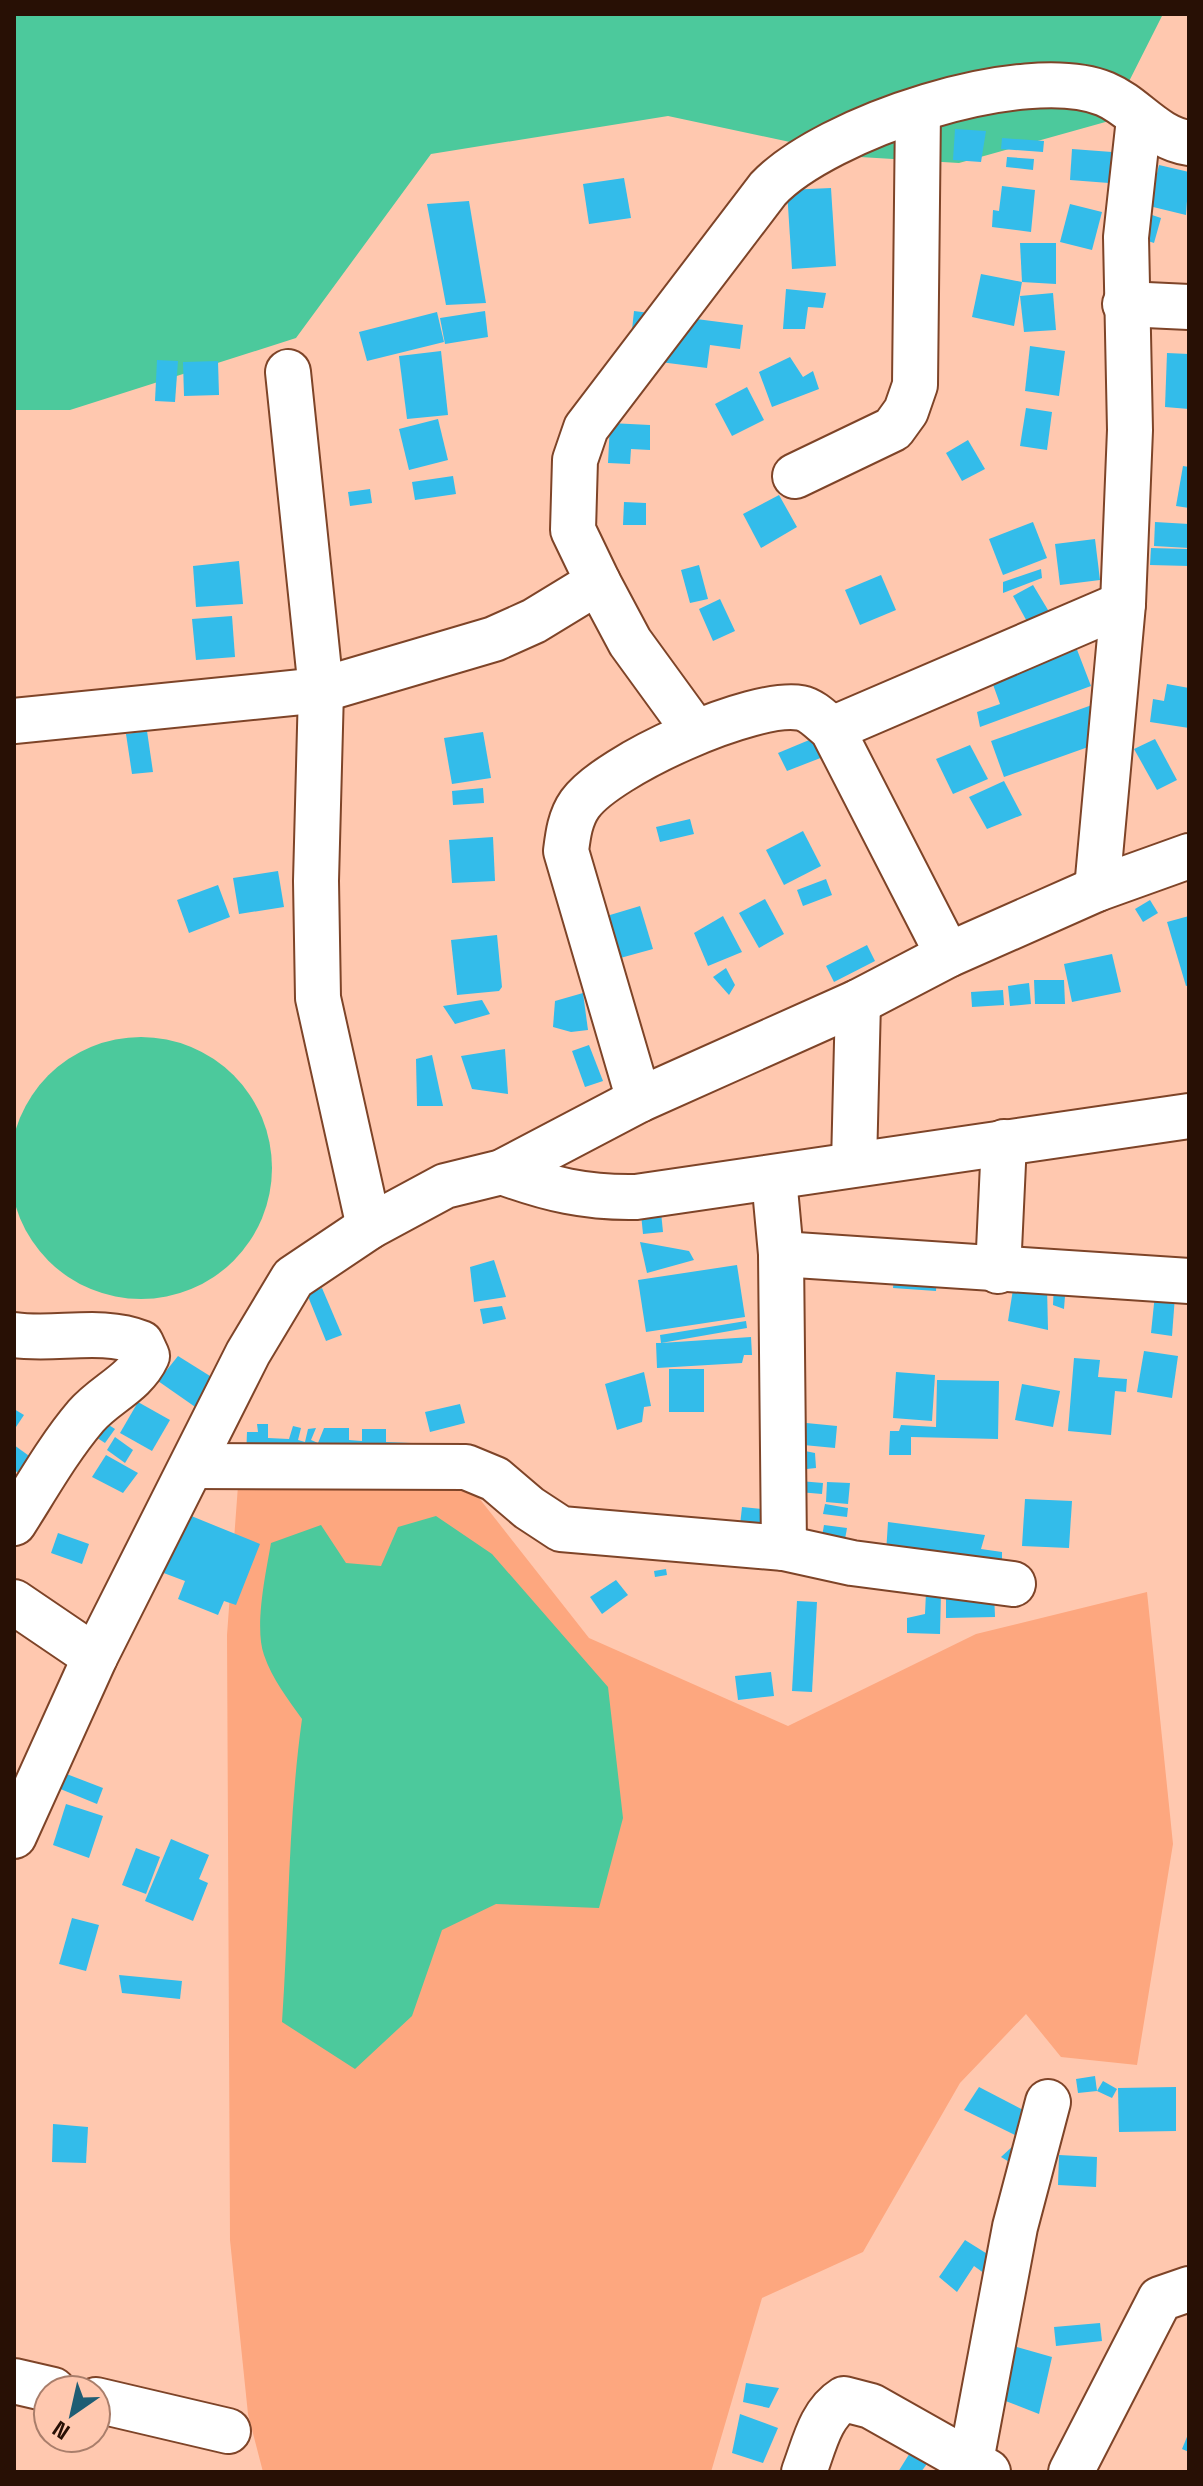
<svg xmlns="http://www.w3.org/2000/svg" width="1203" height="2486" viewBox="0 0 1203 2486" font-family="'Space Grotesk',sans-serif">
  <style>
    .green { fill: #fda77f }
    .water { fill: #4cc99c }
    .building { fill: #33bcea }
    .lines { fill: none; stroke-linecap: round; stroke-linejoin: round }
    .minor-casing { stroke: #7e4428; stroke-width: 48 }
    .minor { stroke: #fff; stroke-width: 44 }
  </style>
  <rect width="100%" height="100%" fill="#ffc8af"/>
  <path class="green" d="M457,1470L589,1638L788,1726L976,1634L1147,1592L1173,1844L1137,2065L1061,2057L1026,2014L960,2083L863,2252L762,2298L711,2472H263L248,2414L230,2240L227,1635L239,1472Z"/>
  <g class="water">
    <path d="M14,14H1163L1109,121L959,163L860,157L668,116L431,154L296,338L70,410H14Z"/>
    <circle cx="141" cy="1168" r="131"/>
    <path d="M436,1516L492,1554L608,1687L623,1818L599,1908L496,1904L442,1930L412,2016L355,2069L282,2022C289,1921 288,1820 302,1719C288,1699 272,1679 264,1655C254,1627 266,1572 271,1543L321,1525L346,1563L381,1566L398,1527Z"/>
  </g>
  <g class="building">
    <path d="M955,129L986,131L981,162L953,160Z"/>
    <path d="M1002,138L1044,141L1043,152L1001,149Z"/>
    <path d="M1072,149L1112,152L1109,183L1070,180Z"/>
    <path d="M1007,157L1034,159L1033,170L1006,167Z"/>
    <path d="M1159,165L1189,172L1186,215L1149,206Z"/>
    <path d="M624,178L631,218L589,224L583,184Z"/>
    <path d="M1002,186L1035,190L1031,232L992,227L993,210L999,211Z"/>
    <path d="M831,188L836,266L792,269L787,190Z"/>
    <path d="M469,201L486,303L446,305L427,204Z"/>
    <path d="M1070,204L1102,212L1092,250L1060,242Z"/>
    <path d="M1149,214L1161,218L1154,243L1142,239Z"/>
    <path d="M1020,243H1056V284L1022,282Z"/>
    <path d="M981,274L1022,282L1014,326L972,317Z"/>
    <path d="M786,289L826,293L823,308L808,307L805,329H783Z"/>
    <path d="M1053,293L1056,330L1024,332L1020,296Z"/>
    <path d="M485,311L488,337L445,344L440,318Z"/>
    <path d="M634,311L743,325L740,349L710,345L707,368L629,358Z"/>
    <path d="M437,312L444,342L367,361L359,332Z"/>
    <path d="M1030,346L1065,351L1059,396L1025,391Z"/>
    <path d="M441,351L448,415L407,419L399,356Z"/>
    <path d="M1167,353L1189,354V409L1165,407Z"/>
    <path d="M790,357L803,377L813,371L819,389L772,407L759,372Z"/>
    <path d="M157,360L178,361L175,402L155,401Z"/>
    <path d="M218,361L219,395L184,396L183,362Z"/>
    <path d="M747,387L764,420L732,436L715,404Z"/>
    <path d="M1026,408L1052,412L1047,450L1020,446Z"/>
    <path d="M438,419L448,460L409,470L399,429Z"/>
    <path d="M610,423L650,425V450L631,449L630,464L608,463Z"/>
    <path d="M968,440L985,469L962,481L946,453Z"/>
    <path d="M1183,466L1189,467V508L1176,506Z"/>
    <path d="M453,476L456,494L415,500L412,482Z"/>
    <path d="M370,489L372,503L350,506L348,492Z"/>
    <path d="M779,495L797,527L761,548L743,514Z"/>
    <path d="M624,502L646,503V525H623Z"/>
    <path d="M1033,522L1047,558L1003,575L989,539Z"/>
    <path d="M1155,522L1189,524V548L1154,546Z"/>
    <path d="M1095,539L1100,580L1060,585L1055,544Z"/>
    <path d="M1151,548L1189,549V566L1150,565Z"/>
    <path d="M239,561L243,604L196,607L193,566Z"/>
    <path d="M699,565L708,599L690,603L681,570Z"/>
    <path d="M1041,569L1042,578L1003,593V582Z"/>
    <path d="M881,575L896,610L860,625L845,590Z"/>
    <path d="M1033,585L1051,615L1030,627L1013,596Z"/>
    <path d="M720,599L735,631L713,641L699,609Z"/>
    <path d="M232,616L235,657L196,660L192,619Z"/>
    <path d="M1076,647L1091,686L980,727L977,712L1000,704L991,679Z"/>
    <path d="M1167,684L1189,688V728L1150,722L1153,699L1164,701Z"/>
    <path d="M1092,705L1105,741L1004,777L991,741Z"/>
    <path d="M147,731L153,772L132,774L126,734Z"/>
    <path d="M483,732L491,778L452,784L444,738Z"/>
    <path d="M814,738L823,757L787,771L778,753Z"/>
    <path d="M1155,739L1177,780L1157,790L1134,749Z"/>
    <path d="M970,745L988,779L953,794L936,759Z"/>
    <path d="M1004,781L1022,815L987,829L969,797Z"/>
    <path d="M483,788L484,803L453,805L452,791Z"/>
    <path d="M690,819L694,834L660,842L656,827Z"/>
    <path d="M803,831L821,866L784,885L766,850Z"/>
    <path d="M493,837L495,881L452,883L449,840Z"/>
    <path d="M278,871L284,907L239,914L233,878Z"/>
    <path d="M826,879L832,895L803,906L797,890Z"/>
    <path d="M218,885L230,917L189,933L177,900Z"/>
    <path d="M765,899L784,934L759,948L739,913Z"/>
    <path d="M1150,900L1158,913L1143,922L1135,909Z"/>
    <path d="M640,906L653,949L613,960L600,918Z"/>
    <path d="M723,916L742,952L708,966L694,933Z"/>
    <path d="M1189,916V985L1186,986L1167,922Z"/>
    <path d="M497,935L502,987L499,991L457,995L451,940Z"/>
    <path d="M867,945L875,961L834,982L826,966Z"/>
    <path d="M1112,954L1121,992L1072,1002L1064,964Z"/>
    <path d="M726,968L735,985L729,995L713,977Z"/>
    <path d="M1034,980H1064L1065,1004H1035Z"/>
    <path d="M1029,983L1031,1004L1010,1006L1008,986Z"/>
    <path d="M1003,990L1004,1005L972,1007L971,992Z"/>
    <path d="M583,993L588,1030L571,1032L553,1027L555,1001Z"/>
    <path d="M482,1000L490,1014L455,1024L443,1006Z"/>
    <path d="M589,1045L603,1081L585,1087L572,1051Z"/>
    <path d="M505,1049L508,1094L472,1089L461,1056Z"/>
    <path d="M432,1055L443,1106H417L416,1059Z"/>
    <path d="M661,1212L663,1232L643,1234L641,1214Z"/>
    <path d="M640,1242L689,1251L694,1260L647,1273Z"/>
    <path d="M494,1260L506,1297L474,1302L470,1267Z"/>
    <path d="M737,1265L745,1317L646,1332L638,1280Z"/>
    <path d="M895,1268L937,1271L936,1291L893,1288Z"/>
    <path d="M1014,1283L1047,1287L1048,1330L1008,1321Z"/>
    <path d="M1054,1283H1066L1064,1309L1053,1305Z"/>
    <path d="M322,1288L342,1335L326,1341L307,1294Z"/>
    <path d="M1155,1294L1175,1296L1172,1336L1151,1333Z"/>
    <path d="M502,1306L506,1319L483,1324L480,1309Z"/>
    <path d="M746,1321L747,1328L661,1343L751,1337L752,1355H744L742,1363L657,1368L656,1343H661L660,1335Z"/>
    <path d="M1144,1351L1178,1356L1172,1398L1137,1392Z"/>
    <path d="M178,1356L218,1381L201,1411L158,1381Z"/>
    <path d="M1074,1358L1100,1360L1098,1377L1127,1379L1126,1392L1115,1391L1111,1435L1068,1431Z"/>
    <rect x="669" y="1369" width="35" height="43"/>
    <path d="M644,1372L651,1406L644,1407L642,1422L617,1430L605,1384Z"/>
    <path d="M896,1372L935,1375L932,1421L893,1418Z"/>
    <path d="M937,1380L999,1381L998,1439L911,1437V1455H889L890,1431H899L901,1425L936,1427Z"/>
    <path d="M1022,1384L1060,1391L1053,1427L1015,1420Z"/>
    <path d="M138,1402L170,1420L152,1451L120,1433Z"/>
    <path d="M460,1404L465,1423L430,1432L425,1412Z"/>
    <path d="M14,1409L24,1415L16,1427L14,1426Z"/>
    <path d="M95,1416L115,1429L105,1443L85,1430Z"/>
    <path d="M796,1422L837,1426L835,1448L793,1444Z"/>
    <path d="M257,1424H268V1438L289,1439L293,1426L301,1428L298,1440L305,1442L308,1429L316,1428L311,1440L318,1443L324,1428H349V1440L362,1441V1429H386V1442L411,1443L410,1452L304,1450V1443H278L277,1458H246L247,1432H258Z"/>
    <path d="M115,1437L133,1450L125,1463L107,1450Z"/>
    <path d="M14,1445L43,1466L32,1482L14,1470Z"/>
    <path d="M795,1449L815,1453L816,1468L797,1470Z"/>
    <path d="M106,1455L138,1473L123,1493L92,1477Z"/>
    <path d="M788,1480L823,1483L822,1494L787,1491Z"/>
    <path d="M827,1482L850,1483L848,1504L826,1502Z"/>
    <path d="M1025,1499L1072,1501L1069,1548L1022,1546Z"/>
    <path d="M825,1504L848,1508L847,1517L823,1514Z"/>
    <path d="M742,1507L762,1509L761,1527L740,1525Z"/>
    <path d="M184,1513L260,1544L236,1605L224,1601L218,1615L178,1599L185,1581L161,1572Z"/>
    <path d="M888,1522L985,1535L981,1549L1002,1552V1563L886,1553Z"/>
    <path d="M824,1525L847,1528L844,1545L821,1542Z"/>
    <path d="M58,1533L89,1544L82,1564L51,1553Z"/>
    <path d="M666,1569L667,1575L655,1577L654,1571Z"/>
    <path d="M616,1580L628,1595L602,1614L590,1597Z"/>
    <path d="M994,1591L995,1617L946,1618V1592Z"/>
    <path d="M926,1592L941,1593L940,1634L907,1633V1618L925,1614Z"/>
    <path d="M797,1601L817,1602L812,1692L792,1691Z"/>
    <path d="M771,1672L774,1696L738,1700L735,1676Z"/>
    <path d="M64,1773L103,1788L97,1804L58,1788Z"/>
    <path d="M66,1804L103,1816L89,1858L53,1845Z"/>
    <path d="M171,1839L209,1855L199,1879L208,1883L193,1921L145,1901Z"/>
    <path d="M136,1848L160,1857L146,1894L122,1885Z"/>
    <path d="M72,1918L99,1925L86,1971L59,1964Z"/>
    <path d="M119,1975L182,1981L180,1999L122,1993Z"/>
    <path d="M1095,2076L1097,2091L1078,2093L1076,2079Z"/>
    <path d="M1103,2081L1117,2089L1112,2098L1097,2091Z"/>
    <path d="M979,2087L1029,2113L1017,2136L964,2110Z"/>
    <path d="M1176,2087V2131L1119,2132L1118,2088Z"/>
    <path d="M53,2124L88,2127L86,2163L52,2162Z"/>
    <path d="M1014,2145L1016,2166L1001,2157Z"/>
    <path d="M1059,2155L1097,2157L1096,2187L1058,2185Z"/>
    <path d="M965,2240L997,2260L988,2276L974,2266L957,2292L939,2277Z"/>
    <path d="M1100,2323L1102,2341L1056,2346L1054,2327Z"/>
    <path d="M1013,2346L1052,2357L1039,2414L1003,2400Z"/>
    <path d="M746,2383L779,2388L769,2408L743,2402Z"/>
    <path d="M740,2414L778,2428L763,2463L732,2453Z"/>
    <path d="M1189,2432V2452L1182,2449Z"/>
    <path d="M913,2448L929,2461L921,2472H898Z"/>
  </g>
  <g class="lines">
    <defs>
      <g id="minor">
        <path d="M1125,304L1189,307"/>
        <path d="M288,372L321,690L316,881L318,998L369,1227"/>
        <path d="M795,476L893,429L906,411L915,385L918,110"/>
        <path d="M598,582L630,642L694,730"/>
        <path d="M14,721L321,690L494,639L534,621L598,582L573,530L575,460L586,428L768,189C825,128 1025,61 1105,94C1136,107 1154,138 1189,143"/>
        <path d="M832,729L1123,604"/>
        <path d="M1097,889L1123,604L1130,430L1126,237L1139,119"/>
        <path d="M639,1100L566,851C568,835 570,818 580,804C608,765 754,699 801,708C812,710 823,722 832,729L948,955"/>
        <path d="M854,1164L858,1002"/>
        <path d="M502,1172C548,1189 587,1198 636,1197L1189,1116"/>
        <path d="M774,1178L781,1254L784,1548"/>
        <path d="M781,1254L1189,1281"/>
        <path d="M998,1271L1004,1142"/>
        <path d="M14,1335C55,1341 102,1327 141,1343L147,1356C134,1384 106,1393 86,1416C58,1449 37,1487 14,1523"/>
        <path d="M193,1466L466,1467L495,1479L529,1508L561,1529L784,1548L852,1563L1013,1584"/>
        <path d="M14,1602L95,1657"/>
        <path d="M14,1836L95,1657L248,1353L293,1278L369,1227L445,1186L502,1172L639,1100L858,1002L948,955L1097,889L1189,856"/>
        <path d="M14,2381L53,2390"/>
        <path d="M96,2400L228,2431"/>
        <path d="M971,2461L1015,2227L1048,2102"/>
        <path d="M804,2472C814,2446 820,2414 844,2399L871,2406L988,2472"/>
        <path d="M1071,2472L1160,2299L1189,2289"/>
      </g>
    </defs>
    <use href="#minor" class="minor-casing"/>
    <use href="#minor" class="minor"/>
  </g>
  <rect width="1203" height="2486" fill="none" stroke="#281005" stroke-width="32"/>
  <g transform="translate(72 2414) rotate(214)"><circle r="38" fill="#ffc8af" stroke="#a97e6b" stroke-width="2"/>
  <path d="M0-6L14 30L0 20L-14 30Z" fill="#1f5d74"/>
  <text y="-12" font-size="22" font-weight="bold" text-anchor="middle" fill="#281005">N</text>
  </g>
</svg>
